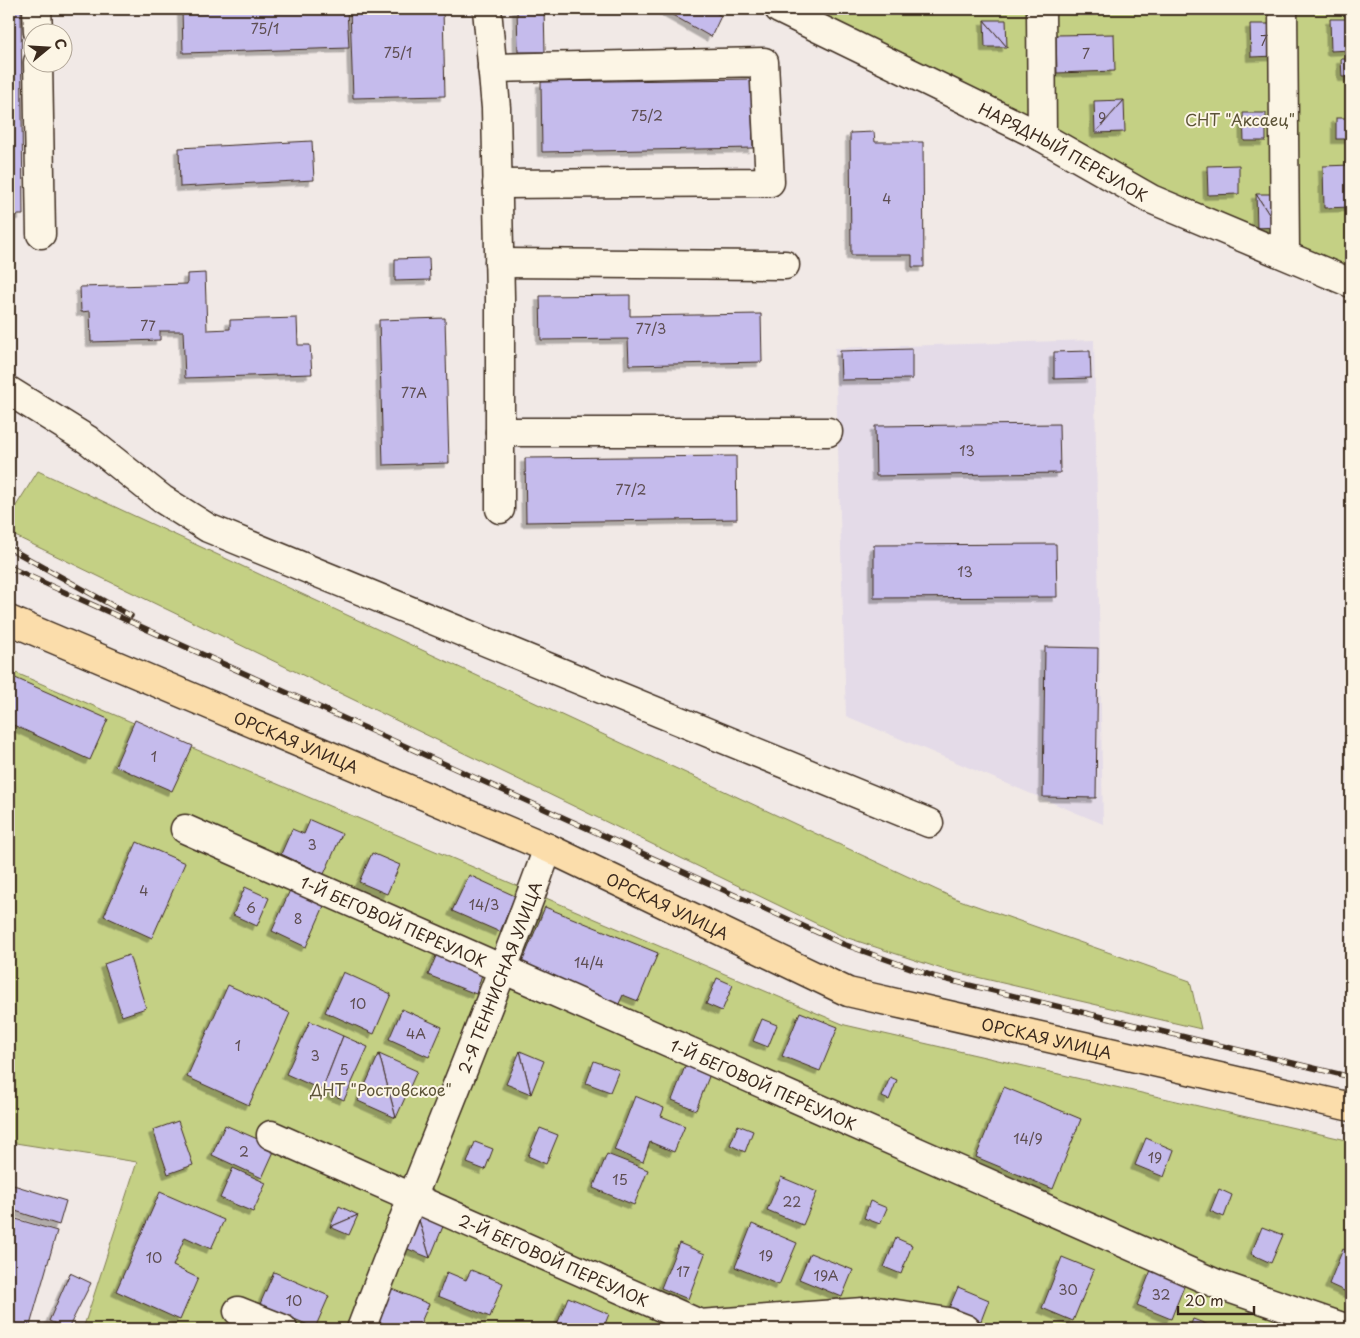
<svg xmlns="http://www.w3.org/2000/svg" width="1360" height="1338" viewBox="0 0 1360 1338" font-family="'Playpen Sans',sans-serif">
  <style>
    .built { fill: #e4dbe8 }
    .green { fill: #c4d084; stroke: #807d51 }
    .building { fill: #c5bbec; stroke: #3b2a1e; filter: url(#shadow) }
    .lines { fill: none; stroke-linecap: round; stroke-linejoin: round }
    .minor-casing { stroke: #3b2a1e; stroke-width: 31 }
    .major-casing { stroke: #3b2a1e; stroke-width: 31 }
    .minor { stroke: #fcf5e5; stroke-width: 28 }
    .major { stroke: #fbddab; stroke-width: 28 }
    .rail-casing { stroke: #3b2a1e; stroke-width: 5.5 }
    .rail { stroke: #fcf5e5; stroke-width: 4; stroke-dasharray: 11; stroke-linecap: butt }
    .labels { text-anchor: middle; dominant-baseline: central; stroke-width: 4; stroke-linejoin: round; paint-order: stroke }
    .number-label { font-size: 14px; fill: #5e4e52 }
    .park-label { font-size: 16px; fill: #5d5438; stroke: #fcf5e5 }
    .street-label { font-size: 16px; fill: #3b2a1e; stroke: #fcf5e5 }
  </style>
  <defs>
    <filter id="shadow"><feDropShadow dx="-4.5" dy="4.5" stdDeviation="0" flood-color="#0004"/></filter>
  </defs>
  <rect width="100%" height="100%" fill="#f1e9e6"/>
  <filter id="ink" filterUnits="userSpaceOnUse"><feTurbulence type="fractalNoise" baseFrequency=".02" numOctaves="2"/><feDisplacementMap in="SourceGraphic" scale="10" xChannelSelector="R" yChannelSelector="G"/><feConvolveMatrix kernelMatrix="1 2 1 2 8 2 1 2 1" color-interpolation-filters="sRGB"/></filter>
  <g filter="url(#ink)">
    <path class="built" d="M1094,340L1103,824L846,716L835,348Z"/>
    <g class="green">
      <path d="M792,9H1351V290Z"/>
      <path d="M38,471L954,898L1190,981L1201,1029L942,969L842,936L9,533V517Z"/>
      <path d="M9,670L845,1025L1351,1141V1329H83L137,1162L9,1142Z"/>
    </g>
    <g class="building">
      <path d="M9,9H21L23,215H9Z"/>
      <path d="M182,9H347L349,48L183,53Z"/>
      <path d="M350,9H443L445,96L353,98Z"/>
      <path d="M517,9H544L545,52H518Z"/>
      <path d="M662,9H710L721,16L711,37Z"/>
      <path d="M1330,19H1351V50L1331,51Z"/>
      <path d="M984,20L1007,47H985Z"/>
      <path d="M984,20H1006L1007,47Z"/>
      <path d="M1250,24H1276L1277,56L1251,57Z"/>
      <path d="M1114,34L1115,71L1057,73L1056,35Z"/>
      <path d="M1341,59H1351V77H1342Z"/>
      <path d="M751,79L753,148L542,152L541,82Z"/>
      <path d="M1124,100L1125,132L1095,133Z"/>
      <path d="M1124,100L1095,133L1094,101Z"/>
      <path d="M1243,113H1266V141H1244Z"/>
      <rect x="1336" y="118" width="15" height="21"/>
      <path d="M874,132L875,142H923L924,267H912V255H851L850,133Z"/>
      <path d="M312,141L314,180L180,187L179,148Z"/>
      <path d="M1239,165V194L1208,195L1207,166Z"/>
      <path d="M1351,165V207L1324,208L1323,166Z"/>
      <path d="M1256,194H1276L1277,227Z"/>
      <path d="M1256,194L1277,227L1257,228Z"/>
      <path d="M429,258L430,280L395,281V259Z"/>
      <path d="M205,273L207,330L230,329V320L297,318L298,345H310L312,374L185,378L183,331H160V340L91,342L90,311L81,312L80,287L187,284V274Z"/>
      <path d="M630,295V316L761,314L762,362L629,365L628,339L541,340L540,296Z"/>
      <path d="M445,318L449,463L383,465L379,320Z"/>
      <path d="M912,349V379L841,380L840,351Z"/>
      <path d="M1090,351L1091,378L1054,379V352Z"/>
      <path d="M1059,424L1060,473L876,476L875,426Z"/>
      <path d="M736,456L737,519L526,522L525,458Z"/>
      <path d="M1056,544L1057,597L874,598V545Z"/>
      <path d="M1045,647L1098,648L1096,798L1043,797Z"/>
      <path d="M13,677L108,719L90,760L9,723V687Z"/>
      <path d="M135,720L193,746L172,791L115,766Z"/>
      <path d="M310,820L342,834L324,874L281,854L292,829L304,834Z"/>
      <path d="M137,842L185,863L152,938L104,916Z"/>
      <path d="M372,853L400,865L387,894L359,882Z"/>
      <path d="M469,875L515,896L500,932L452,911Z"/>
      <path d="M245,887L269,898L257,926L233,915Z"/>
      <path d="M290,890L324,906L306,947L272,931Z"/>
      <path d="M545,907L658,953L638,1001L623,995L616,1010L519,970Z"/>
      <path d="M439,949L484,968L476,994L428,975Z"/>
      <path d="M129,955L146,1008L122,1016L104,964Z"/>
      <path d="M343,972L391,994L374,1034L325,1012Z"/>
      <path d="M717,978L733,985L722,1011L706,1004Z"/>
      <path d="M228,985L290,1013L249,1105L187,1077Z"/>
      <path d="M402,1009L442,1027L429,1057L389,1039Z"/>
      <path d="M800,1012L838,1027L820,1071L782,1056Z"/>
      <path d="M762,1019L777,1025L768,1047L753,1041Z"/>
      <path d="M310,1021L343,1036L322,1090L286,1074Z"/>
      <path d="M343,1036L368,1047L344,1100L322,1090Z"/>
      <path d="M520,1051L544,1061L531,1094Z"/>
      <path d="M520,1051L531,1094L506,1084Z"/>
      <path d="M379,1054L417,1071L396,1118Z"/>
      <path d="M379,1054L396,1118L358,1101Z"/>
      <path d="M594,1061L619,1070L610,1092L586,1083Z"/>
      <path d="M686,1064L710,1074L696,1110L672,1100Z"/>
      <path d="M890,1077L897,1080L889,1100L882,1097Z"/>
      <path d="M1004,1087L1081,1119L1053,1189L976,1157Z"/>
      <path d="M635,1096L664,1108L661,1116L685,1126L674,1152L650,1142L643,1162L614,1150Z"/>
      <path d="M178,1121L193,1165L168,1174L153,1130Z"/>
      <path d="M225,1125L276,1147L262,1178L212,1155Z"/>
      <path d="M738,1125L753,1131L745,1152L730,1145Z"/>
      <path d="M540,1128L558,1135L546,1164L528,1156Z"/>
      <path d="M1146,1138L1174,1150L1164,1177L1135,1165Z"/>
      <path d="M475,1142L493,1149L485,1170L467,1163Z"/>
      <path d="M607,1154L648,1170L634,1205L593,1188Z"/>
      <path d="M233,1168L266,1183L253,1212L220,1198Z"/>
      <path d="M781,1177L817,1192L803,1225L767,1210Z"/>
      <path d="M10,1184L66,1201L59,1225L9,1209Z"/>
      <path d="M1219,1189L1232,1195L1224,1217L1210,1211Z"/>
      <path d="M160,1192L224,1220L211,1249L185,1237L173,1266L198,1278L180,1320L116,1291Z"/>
      <path d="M870,1201L887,1208L880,1224L864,1218Z"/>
      <path d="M339,1206L358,1215L330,1227Z"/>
      <path d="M417,1213L444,1224L430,1258Z"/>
      <path d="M417,1213L430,1258L403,1247Z"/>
      <path d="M358,1215L349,1235L330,1227Z"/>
      <path d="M9,1217L57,1231L29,1329H9Z"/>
      <path d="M752,1224L797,1243L779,1285L735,1267Z"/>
      <path d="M1262,1227L1283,1235L1271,1263L1251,1254Z"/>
      <path d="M896,1238L912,1245L901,1274L884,1267Z"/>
      <path d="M679,1243L705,1254L688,1299L661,1288Z"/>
      <path d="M1343,1249L1351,1253V1294L1329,1284Z"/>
      <path d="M810,1253L853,1270L842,1297L799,1279Z"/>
      <path d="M1062,1257L1094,1270L1073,1321L1042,1308Z"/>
      <path d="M471,1270L503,1283L490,1317L438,1296L447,1272L466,1280Z"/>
      <path d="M1151,1270L1185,1284L1171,1319L1137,1305Z"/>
      <path d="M274,1272L329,1296L315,1328L260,1304Z"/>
      <path d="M70,1273L91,1283L68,1329L49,1321Z"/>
      <path d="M958,1287L989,1300L981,1321L949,1308Z"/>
      <path d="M390,1288L429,1304L418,1329H397L377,1321Z"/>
      <path d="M568,1297L609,1314L603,1329H562L556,1327Z"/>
      <path d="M1193,1319L1214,1327L1213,1329H1189Z"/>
      <path d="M377,1321L397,1329H373Z"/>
      <path d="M441,1322L458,1329H438Z"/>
      <path d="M223,1324L236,1329H221Z"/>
      <path d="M1249,1324L1263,1329H1247Z"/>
    </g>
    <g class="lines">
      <defs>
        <g id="minor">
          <path d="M37,9L38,32"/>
          <path d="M487,9L496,108L500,297V509"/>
          <path id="s1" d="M779,9L1042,137L1151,199L1351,283"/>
          <path d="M1041,9L1042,137"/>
          <path d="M1283,9L1285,253"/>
          <path d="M38,62L41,234"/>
          <path d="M492,68L764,62L770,182L497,184"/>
          <path d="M499,263L785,265"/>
          <path d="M9,391L88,440L162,499L208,528L929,823"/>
          <path d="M500,432H828"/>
          <path id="s2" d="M185,829L1217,1284L1348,1329"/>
          <path id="s3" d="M271,1135L700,1324L877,1311L948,1322L966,1329"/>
          <path d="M238,1311L283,1329"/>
          <path id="s4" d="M361,1329C422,1168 490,1010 548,848"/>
        </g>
        <g id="major">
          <path id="s5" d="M9,620L548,848L848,992L1351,1107"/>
        </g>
      </defs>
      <use href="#minor" class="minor-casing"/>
      <use href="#major" class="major-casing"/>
      <use href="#minor" class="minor"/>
      <use href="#major" class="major"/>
      <defs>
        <g id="rail">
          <path d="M9,548L131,616"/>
          <path d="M9,567L843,944L936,977L1351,1077"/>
        </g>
      </defs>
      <use href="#rail" class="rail-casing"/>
      <use href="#rail" class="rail"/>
    </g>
  </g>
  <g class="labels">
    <g class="number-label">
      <text x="265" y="28">75/1</text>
      <text x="1264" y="40">7</text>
      <text x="398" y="52">75/1</text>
      <text x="1086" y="53">7</text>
      <text x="647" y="115">75/2</text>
      <text x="1102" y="117">9</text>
      <text x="887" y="198">4</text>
      <text x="148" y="325">77</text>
      <text x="651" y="328">77/3</text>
      <text x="414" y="392">77А</text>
      <text x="967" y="450">13</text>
      <text x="631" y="489">77/2</text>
      <text x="965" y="571">13</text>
      <text x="154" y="756">1</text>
      <text x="312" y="844">3</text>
      <text x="144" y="890">4</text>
      <text x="484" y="904">14/3</text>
      <text x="251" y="907">6</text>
      <text x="298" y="918">8</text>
      <text x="589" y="962">14/4</text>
      <text x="358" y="1003">10</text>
      <text x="416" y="1033">4А</text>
      <text x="238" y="1045">1</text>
      <text x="315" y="1055">3</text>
      <text x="344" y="1069">5</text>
      <text x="1028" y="1138">14/9</text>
      <text x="244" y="1151">2</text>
      <text x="1155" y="1157">19</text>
      <text x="620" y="1179">15</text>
      <text x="792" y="1201">22</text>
      <text x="766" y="1255">19</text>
      <text x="154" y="1257">10</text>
      <text x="683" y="1271">17</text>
      <text x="826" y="1275">19А</text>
      <text x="1068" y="1289">30</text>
      <text x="1161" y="1294">32</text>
      <text x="294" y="1300">10</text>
    </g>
    <g class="park-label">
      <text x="1240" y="119">СНТ "Аксаец"</text>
      <text x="381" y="1089">ДНТ "Ростовское"</text>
    </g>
    <g class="street-label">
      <text stroke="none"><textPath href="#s1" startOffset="318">НАРЯДНЫЙ ПЕРЕУЛОК</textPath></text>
      <text stroke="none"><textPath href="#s5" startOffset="312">ОРСКАЯ УЛИЦА</textPath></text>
      <text stroke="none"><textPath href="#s5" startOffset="718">ОРСКАЯ УЛИЦА</textPath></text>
      <text stroke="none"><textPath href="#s2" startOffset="228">1-Й БЕГОВОЙ ПЕРЕУЛОК</textPath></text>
      <text stroke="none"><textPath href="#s4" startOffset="378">2-Я ТЕННИСНАЯ УЛИЦА</textPath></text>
      <text stroke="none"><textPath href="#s5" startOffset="1122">ОРСКАЯ УЛИЦА</textPath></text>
      <text stroke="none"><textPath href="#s2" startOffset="632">1-Й БЕГОВОЙ ПЕРЕУЛОК</textPath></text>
      <text stroke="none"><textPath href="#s3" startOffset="309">2-Й БЕГОВОЙ ПЕРЕУЛОК</textPath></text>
    </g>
  </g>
  <rect width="1360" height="1338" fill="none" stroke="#fcf5e5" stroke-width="30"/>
  <rect x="15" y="15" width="1330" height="1308" fill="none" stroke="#3b2a1e" stroke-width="2" filter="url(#ink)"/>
  <g transform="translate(48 48) rotate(72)"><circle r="24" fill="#fcf5e5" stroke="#afa495"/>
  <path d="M0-4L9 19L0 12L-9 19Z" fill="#3b2a1e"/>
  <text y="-8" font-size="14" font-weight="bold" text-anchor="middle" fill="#3b2a1e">С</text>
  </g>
  <path d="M1178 1306v8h76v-8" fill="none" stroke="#3b2a1e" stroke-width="2.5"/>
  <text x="1185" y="1306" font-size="15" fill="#3b2a1e" stroke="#fcf5e5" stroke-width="4" paint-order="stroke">20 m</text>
</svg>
